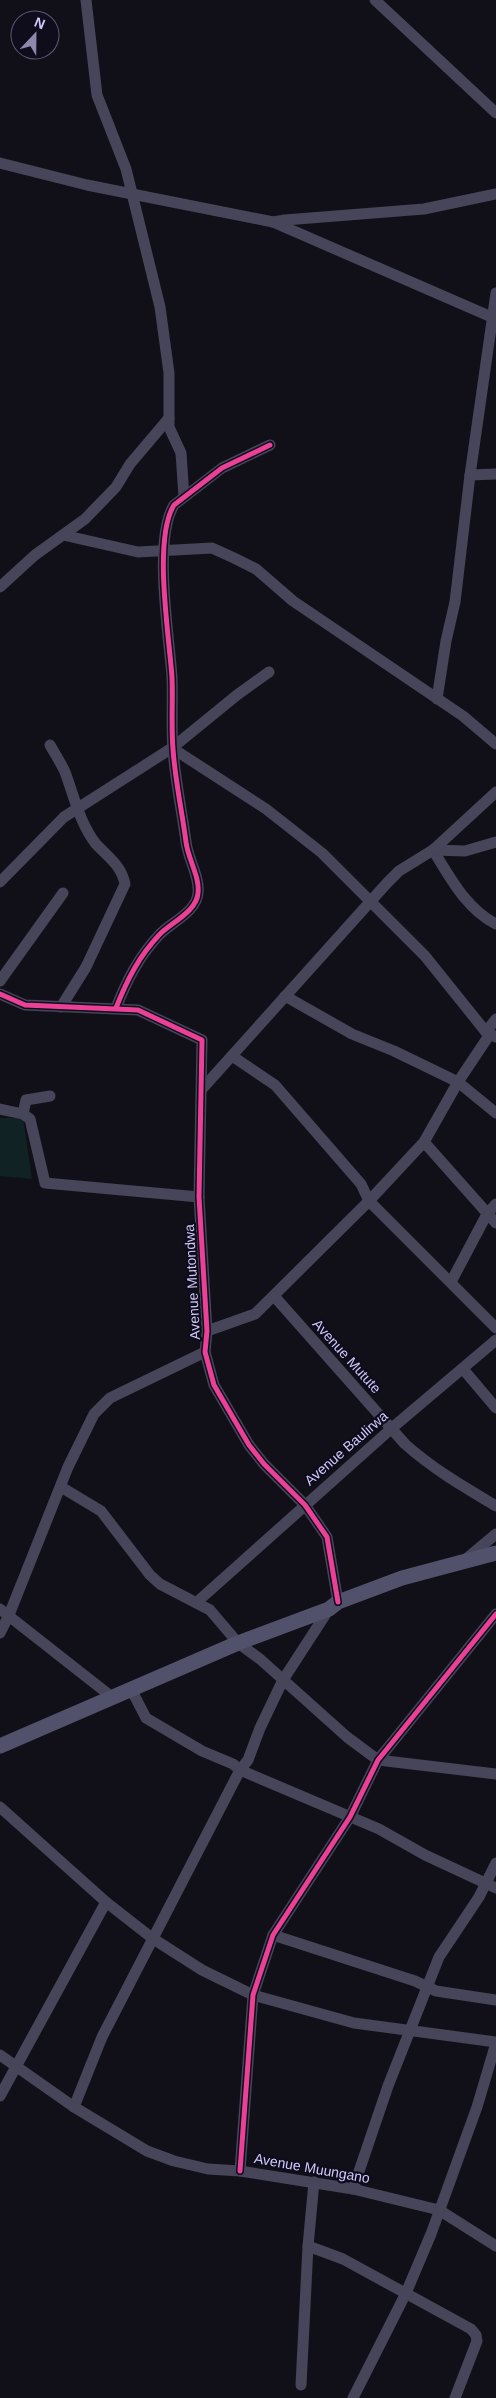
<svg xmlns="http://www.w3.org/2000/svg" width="496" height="2398" viewBox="0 0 496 2398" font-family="Helvetica,sans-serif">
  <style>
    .green { fill: #102223 }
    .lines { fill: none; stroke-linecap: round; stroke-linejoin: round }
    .minor { stroke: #464559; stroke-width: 11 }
    .secondary { stroke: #52516c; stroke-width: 15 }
    .cycleway-casing { stroke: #0f0c1c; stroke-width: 8 }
    .cycleway { stroke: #ea4096; stroke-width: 5 }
    .labels { text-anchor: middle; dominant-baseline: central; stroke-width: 4.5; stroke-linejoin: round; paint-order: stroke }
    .street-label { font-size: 14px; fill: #d0cafc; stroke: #0f0c1c }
  </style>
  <rect width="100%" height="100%" fill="#111018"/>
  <path class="green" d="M0,1118H23L32,1179L0,1176Z"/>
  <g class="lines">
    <g class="minor">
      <path d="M86,0L97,95L126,169L160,307L169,373V427L181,453L184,497"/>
      <path d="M375,0L496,113"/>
      <path d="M0,163L87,185L273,222L496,319"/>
      <path d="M273,222L285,220L424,209L496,194"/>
      <path d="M470,475L496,474"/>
      <path d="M63,535L138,552L212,548L234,558L256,569L293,601L463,716L496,744"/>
      <path d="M0,587L35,555L85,519L116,487L130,464L169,418"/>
      <path d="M437,699L446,641L455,602L470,475L496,293"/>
      <path d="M50,745C55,754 61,763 65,772C74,796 80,824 96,844C109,858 121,865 125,884L86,967L61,1007"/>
      <path d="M172,748L266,809L322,853L425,956L486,1032L496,1037"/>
      <path d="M433,850C450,877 466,909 496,924"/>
      <path d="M433,850L465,851L496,842"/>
      <path d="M0,882L64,817L172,748L237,695L269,672"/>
      <path d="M0,981L63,893"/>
      <path d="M0,994L25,1005L138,1010L202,1040L199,1197L207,1331L205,1352L214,1385L249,1445L264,1464L305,1505L327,1537L338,1602"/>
      <path d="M285,996L352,1034L394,1051L458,1082L496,1113"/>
      <path d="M116,1008C127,980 139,956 160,934C172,922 197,911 198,893C200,877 188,859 186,842C182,811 175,780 173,749C171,725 173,701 172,677C169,635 153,539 174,505L222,468L270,445"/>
      <path d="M486,1032L496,1019"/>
      <path d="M232,1056L275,1085L361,1184L369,1201L496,1328"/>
      <path d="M202,1089L387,883L399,871L433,850L496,792"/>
      <path d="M0,1109L23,1114L30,1119L45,1183L199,1197"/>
      <path d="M23,1114L26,1100L50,1096"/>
      <path d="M424,1142L496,1223"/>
      <path d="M451,1282L487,1214L496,1204"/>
      <path d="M274,1296L405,1444C433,1469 464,1487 496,1506"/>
      <path d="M207,1331L255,1314L369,1201L424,1142L458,1082L490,1034"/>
      <path d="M463,1369L496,1408"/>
      <path d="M61,1487L101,1511L150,1575L160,1584L210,1610L238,1643L260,1659L347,1737L378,1760L496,1774"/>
      <path d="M466,1559L496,1534"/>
      <path d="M197,1602L392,1428L496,1340"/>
      <path d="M0,1609L112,1697"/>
      <path d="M0,1633L9,1615L68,1467L94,1414L110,1398L205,1352"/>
      <path d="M131,1689L146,1718L202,1751L233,1764L240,1770L379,1829L425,1855L496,1888"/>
      <path d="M0,1807L106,1902L152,1938L202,1970L253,1995L354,2023L496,2042"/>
      <path d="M273,1935L415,1981L436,1991L496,2000"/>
      <path d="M0,2055L74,2107L147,2151L174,2161L208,2169L240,2171L353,2189L439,2210L496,2246"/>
      <path d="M0,2096L106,1902"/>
      <path d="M74,2107L102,2037L240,1770L248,1760L260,1728L283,1680L329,1609"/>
      <path d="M240,2171L253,1995L273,1935L350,1817L378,1760L496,1614"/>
      <path d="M353,2189L388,2086L439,1957L479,1897L496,1863"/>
      <path d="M308,2246L343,2259L471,2329L476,2335L477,2341L455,2398"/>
      <path d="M301,2385L308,2246L314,2182"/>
      <path d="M353,2398L406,2293L431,2234L477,2107L496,2043"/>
    </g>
    <path class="secondary" d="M0,1746L238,1643L329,1609L338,1602L402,1578L496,1553"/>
    <defs>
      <g id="cycleway">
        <path d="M0,994L25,1005L138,1010L202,1040L199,1197L207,1331L205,1352L214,1385L249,1445L264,1464L305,1505L327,1537L338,1602"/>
        <path d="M116,1008C127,980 139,956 160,934C172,922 197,911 198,893C200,877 188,859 186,842C182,811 175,780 173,749C171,725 173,701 172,677C169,635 153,539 174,505L222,468L270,445"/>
        <path d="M240,2171L253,1995L273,1935L350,1817L378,1760L496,1614"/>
      </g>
    </defs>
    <use href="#cycleway" class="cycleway-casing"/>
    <use href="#cycleway" class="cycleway"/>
  </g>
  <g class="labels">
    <g class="street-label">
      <text transform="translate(192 1282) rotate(-93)">Avenue Mutondwa</text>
      <text transform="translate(347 1356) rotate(48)">Avenue Mutute</text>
      <text transform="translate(346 1448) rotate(-41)">Avenue Baulirwa</text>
      <text transform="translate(312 2168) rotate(10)">Avenue Muungano</text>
    </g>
  </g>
  <g transform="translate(35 35) rotate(22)"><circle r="24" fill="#0f0c1c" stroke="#5c5876"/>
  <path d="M0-4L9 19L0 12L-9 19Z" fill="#8d89ac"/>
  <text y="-8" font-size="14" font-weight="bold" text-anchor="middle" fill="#d0cafc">N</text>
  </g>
</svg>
